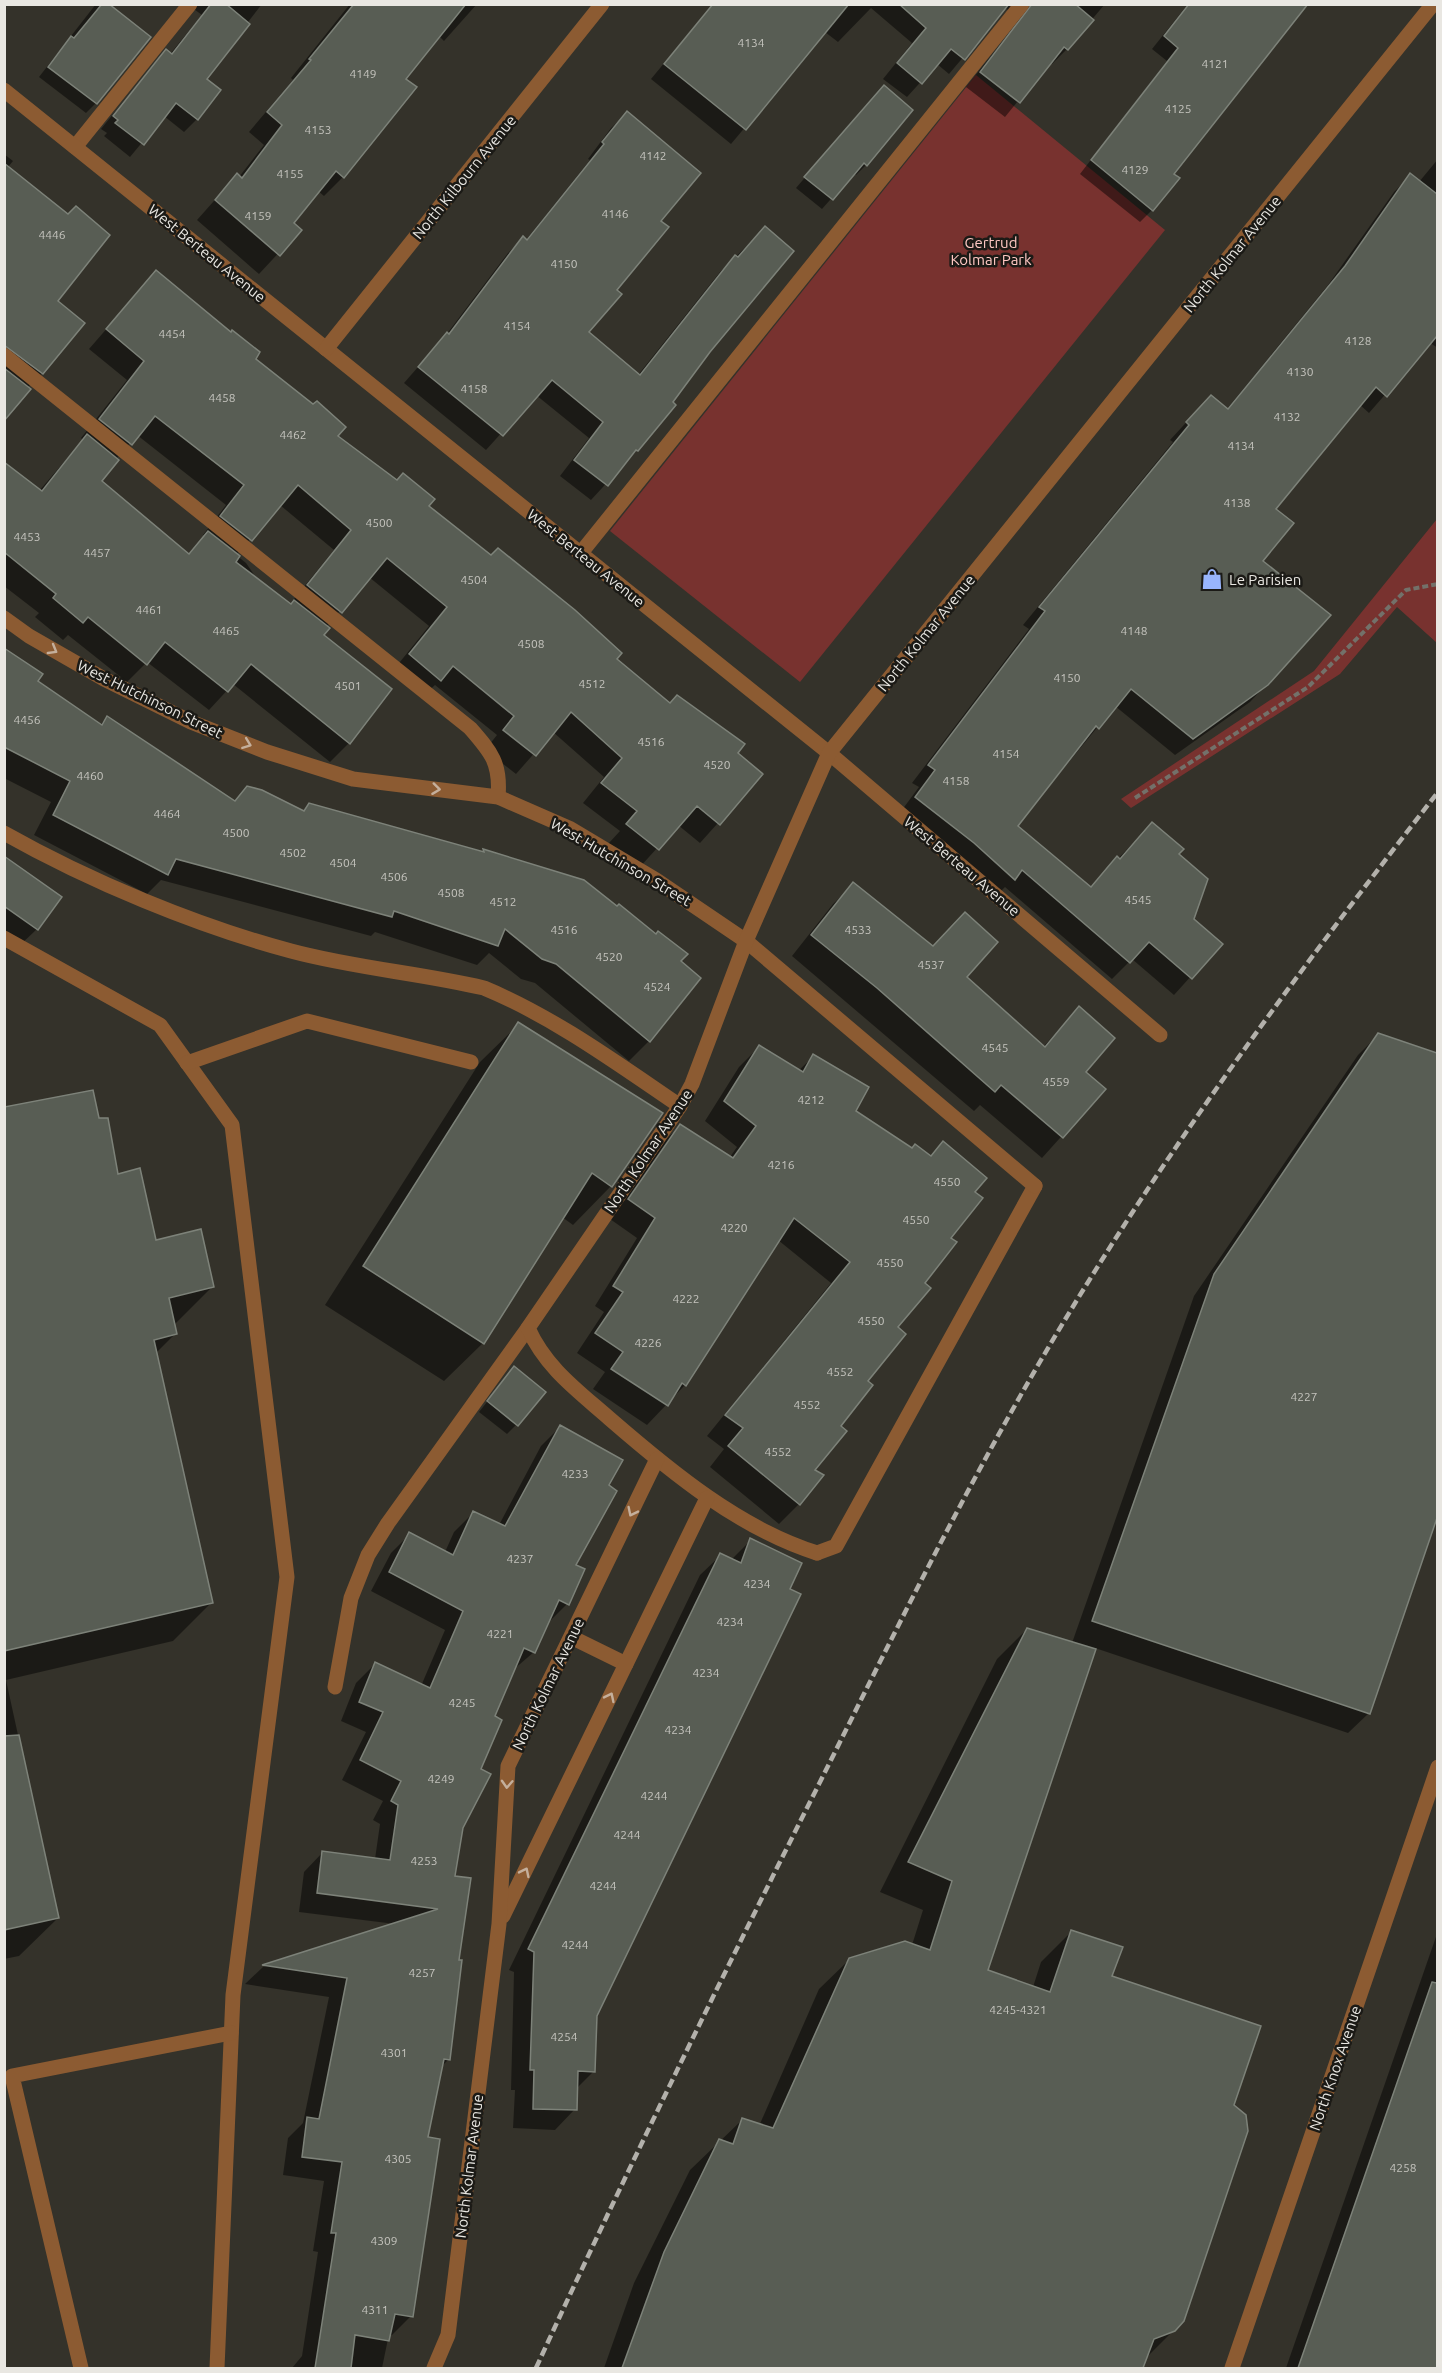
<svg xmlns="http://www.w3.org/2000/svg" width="1442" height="2373" viewBox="0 0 1442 2373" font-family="Ubuntu,sans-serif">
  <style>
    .green { fill: #78322f }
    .shadow { fill: #0007; fill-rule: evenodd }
    .building { fill: #585d54; stroke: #7d8279; stroke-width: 1.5 }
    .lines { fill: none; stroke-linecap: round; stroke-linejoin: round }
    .path { stroke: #73716a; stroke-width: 4; stroke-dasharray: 6 3; stroke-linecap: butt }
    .lane { stroke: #8c5b32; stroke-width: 15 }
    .street { stroke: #8c5b32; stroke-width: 15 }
    .rail { stroke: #b3b1ab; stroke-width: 4.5; stroke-dasharray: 9 4.5; stroke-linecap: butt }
    .oneway { stroke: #c4af9c }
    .labels { text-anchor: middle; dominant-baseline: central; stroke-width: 5; stroke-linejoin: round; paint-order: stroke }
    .number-label { font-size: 12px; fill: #c5c4be }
    .street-label { font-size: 15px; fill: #e9e7e2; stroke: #1b1a16 }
    .park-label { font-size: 15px; fill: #fec7c2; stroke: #1b1a16 }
    .poi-label { font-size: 15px; fill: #e9e7e2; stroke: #1b1a16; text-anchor: start }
  </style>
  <rect width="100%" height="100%" fill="#34322a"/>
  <g class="green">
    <path d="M976,75L1165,230L800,682L610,531Z"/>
    <path d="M1437,519V643L1397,607L1340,674L1131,808L1121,799L1314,671Z"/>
  </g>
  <g class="shadow">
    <path d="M96,4H107L96,103L86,113L39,77Z"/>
    <path d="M187,4H262L204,79L219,91L197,119L184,132L164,116L130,157L104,136L107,133L101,129L154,64L166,51L170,54L202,15Z"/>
    <path d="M350,4H477L444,41L439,36L403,79L343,177L324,196L318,191L292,223L300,230L259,274L197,220L237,175L239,177L264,145L249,132L293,80L291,78Z"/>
    <path d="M713,4H1105L1067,49L1052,64L1050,62L1005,117L966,87L1015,26L1017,16L1013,10L1004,9L949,74L937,64L907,97L883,79L912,43L871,8L838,42L825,32L731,144L651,79Z"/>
    <path d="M1188,4H1306L1172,174L1152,210L1140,222L1080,174L1167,61L1152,49Z"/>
    <path d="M875,96L866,165L856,175L854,173L822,209L796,188Z"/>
    <path d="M627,113L659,221L587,333L638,375L720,272L765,228L709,351L637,450L591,500L560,476L589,438L536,395L486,450L404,383L446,335L508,253L523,238L526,240L590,160L588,159L611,128Z"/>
    <path d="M4,154L13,161L8,167L56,302L42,373L27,388L4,419Z"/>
    <path d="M1438,159V348L1430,343L1369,413L1359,404L1274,509L1261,561L1267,684L1250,702L1175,755L1115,706L1016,826L1089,888L1152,824L1177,854L1192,920L1220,944L1174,995L1132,959L1112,979L1005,887L997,895L899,814L919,787L912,783L1029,629L1023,625L1173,442L1170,440L1194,414L1226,410L1328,285L1394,192L1411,175L1419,182Z"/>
    <path d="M156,272L336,436L427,506L669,705L761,775L700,843L678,825L639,868L608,844L620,831L583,803L604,777L553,732L516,774L485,750L497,735L435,685L421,698L391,673L429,626L369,577L326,627L322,635L390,690L349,743L330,762L233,684L209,710L147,662L127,682L68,635L63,640L35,617L39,613L4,586V464L39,491L83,440L81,438L127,380L89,349ZM137,435L226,505L203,535L205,537L187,555L100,481L116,459ZM280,505L334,550L289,605L257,579L246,563L236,555Z"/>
    <path d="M4,656L100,725L107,718L233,802L247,788L302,812L309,805L481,853L483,851L583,881L678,961L649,1041L629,1061L535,983L521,979L489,953L477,965L375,932L371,936L161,880L147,894L34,835L51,802L4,778Z"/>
    <path d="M4,857L60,897L37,929L16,949L4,941Z"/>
    <path d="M854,884L1043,1047L1079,1008L1084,1072L1104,1089L1042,1158L980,1105L974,1111L792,956L833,904Z"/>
    <path d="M519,1024L611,1186L573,1225L562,1217L483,1343L444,1381L325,1305L480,1062Z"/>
    <path d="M1379,1034L1438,1054V1514L1369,1713L1348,1733L1095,1648L986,1971L1033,1987L1041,1962L1071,1932L1232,2106L1174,2330L1145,2359L1142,2368H604L634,2283L690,2170L742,2120L759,2126L819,1989L850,1959L912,1945L923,1910L880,1892L997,1659L1027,1629L1072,1643L1194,1296L1358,1055Z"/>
    <path d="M759,1047L798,1071L814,1056L854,1111L911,1149L929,1157L943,1143L973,1192L949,1238L813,1470L799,1504L779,1524L710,1467L724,1449L707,1436L831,1283L778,1240L685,1385L647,1425L593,1389L605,1372L577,1353L604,1312L595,1306L637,1238L610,1219L660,1145L680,1126L730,1157L737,1147L705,1121L739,1067Z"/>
    <path d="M4,1109L98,1120L117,1176L155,1242L212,1287L173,1326L175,1334L156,1353L212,1602L173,1641L6,1680L58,1918L19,1956L4,1959Z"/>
    <path d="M514,1368L516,1425L507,1434L479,1412Z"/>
    <path d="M560,1427L607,1486L574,1565L567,1604L548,1623L534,1652L513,1670L493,1717L461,1828L453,1877L457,1961H461L448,2060L440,2068L426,2139L411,2316L392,2335L389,2334L382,2368H292L302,2356L318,2252L313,2251L324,2181L283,2175L288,2138L303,2123L329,1997L245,1984L263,1967L395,1924L299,1912L304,1872L323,1852L375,1859L380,1824L373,1820L383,1801L342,1780L366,1732L341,1721L356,1683L375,1664L421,1686L445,1630L371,1591L391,1553L410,1534L445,1552L454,1532L473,1513L499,1525L541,1446Z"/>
    <path d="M751,1540L596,2016L594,2071L576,2089L575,2109L555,2130L513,2128L515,2090H511L514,1972L509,1970L700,1575L721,1555L731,1560Z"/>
    <path d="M1438,1931V2368H1286Z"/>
  </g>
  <g class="building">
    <path d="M102,4H109L151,37L97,104L48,67L71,36L74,38Z"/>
    <path d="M211,4H226L250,24L207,79L221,90L198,120L176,103L144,145L115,123L118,120L113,116L166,49L172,54Z"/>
    <path d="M354,4H466L406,79L417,87L344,178L336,171L294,223L302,230L280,256L215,200L237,173L242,178L282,125L267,112L311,60L309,59Z"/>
    <path d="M713,4H849L746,130L664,64Z"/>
    <path d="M899,4H1009L965,60L951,49L922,84L897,63L926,28Z"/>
    <path d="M1032,4H1075L1094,20L1068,50L1064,47L1020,103L980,72Z"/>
    <path d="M1189,4H1308L1174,174L1180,178L1153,211L1091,160L1178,48L1164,36Z"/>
    <path d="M884,85L913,110L867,166L864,163L833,200L804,177Z"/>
    <path d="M627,111L701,173L661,221L669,227L617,290L622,294L589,332L640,375L735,255L738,257L765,226L794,251L710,352L673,402L676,405L638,451L636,450L608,486L574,460L603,422L552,380L503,436L418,367L447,332L449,334L523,236L527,240L604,144L602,142Z"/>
    <path d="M4,163L68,214L76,206L110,235L58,301L85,323L43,374L4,345Z"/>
    <path d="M1410,173L1437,194V336L1387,397L1376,387L1276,509L1294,523L1263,561L1331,615L1268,685L1193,739L1131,689L1099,729L1096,726L1018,826L1091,887L1117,856L1120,859L1152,822L1184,849L1179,854L1208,879L1194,919L1223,944L1192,979L1149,942L1130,963L1022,870L1015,880L974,843L915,797L935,770L928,765L1045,611L1039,607L1189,425L1186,422L1211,395L1228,409L1345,266Z"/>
    <path d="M156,270L231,332L232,330L260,352L256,359L313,404L317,401L346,427L338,436L397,480L403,473L435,499L429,506L491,555L498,548L575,610L622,653L617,659L670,703L677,695L745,744L738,753L763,774L720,825L697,806L659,850L626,824L637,811L601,783L622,758L571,712L536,756L503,730L514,716L453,666L441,681L409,654L447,607L387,558L342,613L307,585L351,530L298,485L252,541L220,516L244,485L155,416L132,445L99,419L144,361L106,329Z"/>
    <path d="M4,368L31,389L4,421Z"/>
    <path d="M87,434L119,460L102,481L189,554L208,531L240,556L236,562L291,604L294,600L330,628L324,635L392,689L350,744L251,664L228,692L165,642L147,665L88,617L83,623L53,598L56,594L4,552V462L42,491Z"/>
    <path d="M4,648L43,674L38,681L102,725L107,716L235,801L247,786L262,790L304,811L309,803L484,852L483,849L584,880L617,906L619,904L656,934L658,931L688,954L681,961L701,978L650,1042L556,964L542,959L505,929L498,946L394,911L392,917L176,859L168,875L53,815L70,781L4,747Z"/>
    <path d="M4,856L62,897L38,930L4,906Z"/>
    <path d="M853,882L933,946L965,912L998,942L967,977L1045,1047L1079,1006L1115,1038L1086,1072L1106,1089L1063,1138L1001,1085L995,1092L877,988L811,935Z"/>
    <path d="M518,1022L663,1113L612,1187L592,1173L484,1344L363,1266Z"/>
    <path d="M1378,1033L1437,1053V1518L1370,1714L1092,1621L1214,1274Z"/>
    <path d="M759,1045L803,1072L813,1054L869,1087L856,1111L912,1148L915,1144L931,1156L943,1141L987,1178L975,1192L983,1198L951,1238L957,1242L925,1283L931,1288L898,1327L906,1334L868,1381L873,1385L841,1426L847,1431L815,1470L824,1475L800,1505L728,1446L743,1428L725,1415L850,1262L794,1218L686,1386L682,1383L668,1406L611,1369L623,1352L595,1333L623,1292L613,1286L655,1218L628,1199L680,1124L733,1158L756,1126L724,1101Z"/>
    <path d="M93,1090L99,1118H108L118,1174L140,1168L156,1240L201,1229L214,1287L169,1298L177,1334L154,1340L213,1603L4,1651V1107Z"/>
    <path d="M514,1366L546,1392L518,1426L487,1401Z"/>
    <path d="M560,1425L623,1460L609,1485L617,1491L576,1565L585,1569L569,1605L559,1600L535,1653L524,1648L495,1716L502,1720L481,1769L491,1774L463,1828L455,1876L471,1878L459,1960H462L450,2060L444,2059L428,2137L440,2139L413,2317L395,2314L389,2341L355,2335L351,2368H315L336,2233H331L342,2162L302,2157L307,2117L319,2119L347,1978L262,1965L438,1909L317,1893L322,1851L390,1860L398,1805L391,1801L401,1781L360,1760L383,1712L359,1702L375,1662L430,1688L463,1611L389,1572L409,1532L453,1555L473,1511L505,1526Z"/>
    <path d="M750,1538L802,1563L790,1589L801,1594L597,2016L595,2072L578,2071L577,2110L533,2109L534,2070H530L534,1952L528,1949L720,1553L741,1563Z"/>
    <path d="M1027,1628L1096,1649L988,1970L1050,1992L1071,1930L1123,1947L1112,1976L1261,2026L1234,2105L1246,2115L1248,2131L1184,2321L1175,2331L1154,2339L1143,2368H622L664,2252L719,2139L733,2144L742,2118L773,2128L849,1958L905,1941L930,1950L952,1881L908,1862Z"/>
    <path d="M19,1735L59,1918L4,1930V1736Z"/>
    <path d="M1432,1982L1437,1983V2368H1298Z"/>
  </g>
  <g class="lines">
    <path class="path" d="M1135,798L1308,687L1406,590L1438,584"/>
    <g class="lane">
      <path d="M75,147L190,4"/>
      <path d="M4,355L470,728C491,752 501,763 498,797"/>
      <path d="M580,554L1022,4"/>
      <path d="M4,833C89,881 197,926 291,951C354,968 420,973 484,988C554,1017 618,1064 680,1106"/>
      <path d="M4,938L160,1025L232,1125L287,1577L233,1995L217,2368"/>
      <path d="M187,1063L307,1021L471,1062"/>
      <path d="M817,1553L836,1546L1035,1186"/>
      <path d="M571,1637L626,1664"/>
      <path d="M335,1687L351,1598L368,1555L388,1523L528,1328"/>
      <path d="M81,2368L12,2076L231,2033"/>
    </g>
    <g class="street">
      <path d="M4,90L829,753L1160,1035"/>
      <path d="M326,349L602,4"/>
      <path d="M4,618L29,636L104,679L191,722L267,752L353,779L498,797L569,828L656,880L746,941L1035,1186"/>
      <path d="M817,1553C740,1529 670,1471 610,1419C577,1390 546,1368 528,1328L680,1106L692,1084L746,941L829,753L1433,4"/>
      <path d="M503,1916L707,1498"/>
      <path d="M434,2368L448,2335L499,1924L508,1766L657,1459"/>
      <path d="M1232,2368L1438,1767"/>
    </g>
    <path class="rail" d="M536,2368C626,2172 722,1977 819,1784C897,1628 973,1472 1063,1323C1175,1137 1304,964 1438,792"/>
  </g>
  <defs><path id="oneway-chevron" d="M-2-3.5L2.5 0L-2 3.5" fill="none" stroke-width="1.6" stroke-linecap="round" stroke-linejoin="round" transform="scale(1.5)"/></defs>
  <g class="oneway">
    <use href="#oneway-chevron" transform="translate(53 650) rotate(30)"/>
    <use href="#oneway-chevron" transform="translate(247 744) rotate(21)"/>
    <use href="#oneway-chevron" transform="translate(436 789) rotate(7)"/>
    <use href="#oneway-chevron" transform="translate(632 1512) rotate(116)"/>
    <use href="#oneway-chevron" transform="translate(610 1697) rotate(-64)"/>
    <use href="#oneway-chevron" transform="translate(507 1784) rotate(93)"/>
    <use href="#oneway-chevron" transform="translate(525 1872) rotate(-64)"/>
  </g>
  <defs>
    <symbol id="shop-bare" viewBox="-9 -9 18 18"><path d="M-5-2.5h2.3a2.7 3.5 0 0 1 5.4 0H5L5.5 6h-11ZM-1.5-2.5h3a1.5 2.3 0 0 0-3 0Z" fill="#98b5fd" stroke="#1b1a16" stroke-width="2.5" paint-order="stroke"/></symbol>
  </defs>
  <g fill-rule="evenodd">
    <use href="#shop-bare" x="1197" y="564" width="30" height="30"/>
  </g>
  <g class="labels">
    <g class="number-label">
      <text x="751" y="42">4134</text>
      <text x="1215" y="63">4121</text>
      <text x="363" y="73">4149</text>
      <text x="1178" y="108">4125</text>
      <text x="318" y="129">4153</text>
      <text x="653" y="155">4142</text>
      <text x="1135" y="169">4129</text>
      <text x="290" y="173">4155</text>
      <text x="615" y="213">4146</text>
      <text x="258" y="215">4159</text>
      <text x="52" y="234">4446</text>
      <text x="564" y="263">4150</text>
      <text x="517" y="325">4154</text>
      <text x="172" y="333">4454</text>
      <text x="1358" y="340">4128</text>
      <text x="1300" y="371">4130</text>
      <text x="474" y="388">4158</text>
      <text x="222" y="397">4458</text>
      <text x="1287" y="416">4132</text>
      <text x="293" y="434">4462</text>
      <text x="1241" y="445">4134</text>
      <text x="1237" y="502">4138</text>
      <text x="379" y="522">4500</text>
      <text x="27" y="536">4453</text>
      <text x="97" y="552">4457</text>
      <text x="474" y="579">4504</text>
      <text x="149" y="609">4461</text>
      <text x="226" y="630">4465</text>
      <text x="1134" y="630">4148</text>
      <text x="531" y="643">4508</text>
      <text x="1067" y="677">4150</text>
      <text x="592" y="683">4512</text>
      <text x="348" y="685">4501</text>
      <text x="27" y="719">4456</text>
      <text x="651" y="741">4516</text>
      <text x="1006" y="753">4154</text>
      <text x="717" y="764">4520</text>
      <text x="90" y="775">4460</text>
      <text x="956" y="780">4158</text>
      <text x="167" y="813">4464</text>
      <text x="236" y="832">4500</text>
      <text x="293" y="852">4502</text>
      <text x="343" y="862">4504</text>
      <text x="394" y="876">4506</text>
      <text x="451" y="892">4508</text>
      <text x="1138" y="899">4545</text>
      <text x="503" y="901">4512</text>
      <text x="564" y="929">4516</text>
      <text x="858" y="929">4533</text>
      <text x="609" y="956">4520</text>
      <text x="931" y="964">4537</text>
      <text x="657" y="986">4524</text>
      <text x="995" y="1047">4545</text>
      <text x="1056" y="1081">4559</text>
      <text x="811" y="1099">4212</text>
      <text x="781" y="1164">4216</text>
      <text x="947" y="1181">4550</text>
      <text x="916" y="1219">4550</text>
      <text x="734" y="1227">4220</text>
      <text x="890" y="1262">4550</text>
      <text x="686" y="1298">4222</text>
      <text x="871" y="1320">4550</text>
      <text x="648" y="1342">4226</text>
      <text x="840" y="1371">4552</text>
      <text x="1304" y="1396">4227</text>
      <text x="807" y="1404">4552</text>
      <text x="778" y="1451">4552</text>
      <text x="575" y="1473">4233</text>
      <text x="520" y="1558">4237</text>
      <text x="757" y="1583">4234</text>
      <text x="730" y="1621">4234</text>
      <text x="500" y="1633">4221</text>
      <text x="706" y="1672">4234</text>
      <text x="462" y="1702">4245</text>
      <text x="678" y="1729">4234</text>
      <text x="441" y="1778">4249</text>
      <text x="654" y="1795">4244</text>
      <text x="627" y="1834">4244</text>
      <text x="424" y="1860">4253</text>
      <text x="603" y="1885">4244</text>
      <text x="575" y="1944">4244</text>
      <text x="422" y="1972">4257</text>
      <text x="1018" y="2009">4245-4321</text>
      <text x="564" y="2036">4254</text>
      <text x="394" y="2052">4301</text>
      <text x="398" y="2158">4305</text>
      <text x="1403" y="2167">4258</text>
      <text x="384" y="2240">4309</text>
      <text x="375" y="2309">4311</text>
    </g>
    <g class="street-label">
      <text transform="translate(464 177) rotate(-51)">North Kilbourn Avenue</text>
      <text transform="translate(207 253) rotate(39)">West Berteau Avenue</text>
      <text transform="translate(1232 254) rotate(-51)">North Kolmar Avenue</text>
      <text transform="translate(586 558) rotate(39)">West Berteau Avenue</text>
      <text transform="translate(926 633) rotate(-51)">North Kolmar Avenue</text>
      <text transform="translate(150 699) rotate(26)">West Hutchinson Street</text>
      <text transform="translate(621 862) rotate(30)">West Hutchinson Street</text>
      <text transform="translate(962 866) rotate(40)">West Berteau Avenue</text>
      <text transform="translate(648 1151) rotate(-56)">North Kolmar Avenue</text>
      <text transform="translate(548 1684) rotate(-64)">North Kolmar Avenue</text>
      <text transform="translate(1335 2068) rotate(-71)">North Knox Avenue</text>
      <text transform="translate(469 2166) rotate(-83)">North Kolmar Avenue</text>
    </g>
    <g class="park-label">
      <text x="991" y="242">Gertrud<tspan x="991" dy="17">Kolmar Park</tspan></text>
    </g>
    <g class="poi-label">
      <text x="1229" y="579">Le Parisien</text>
    </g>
  </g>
  <rect width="1442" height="2373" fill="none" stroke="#e9e7e2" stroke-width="12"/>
</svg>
